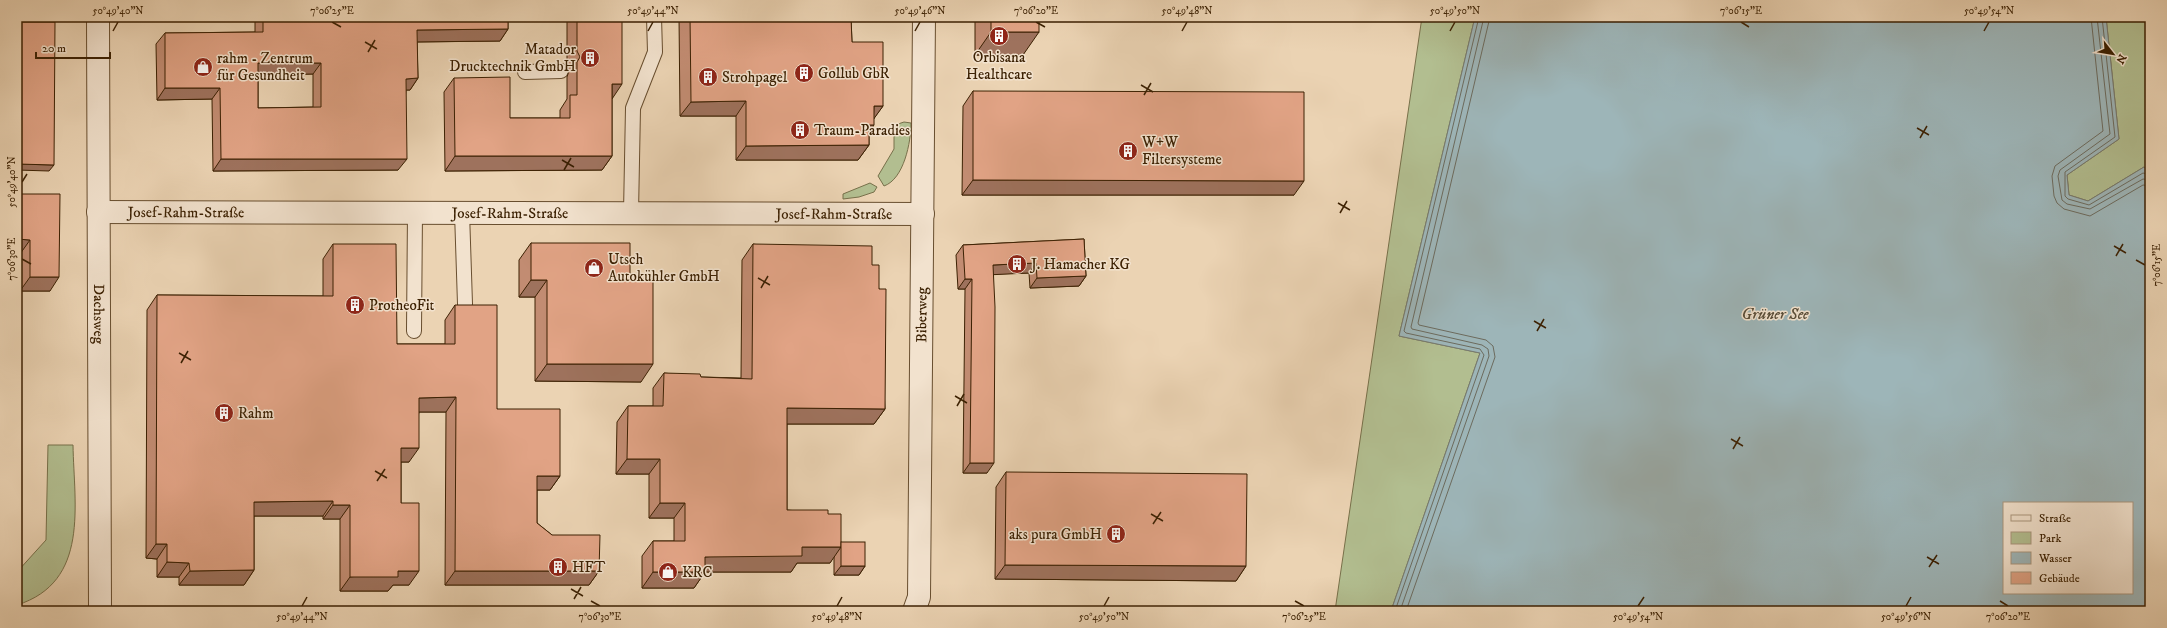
<svg xmlns="http://www.w3.org/2000/svg" width="2167" height="628" viewBox="0 0 2167 628" font-family="'IM FELL DW Pica',serif">
  <style>
    .green { fill: #b2be90; stroke: #77704a }
    .water { fill: #9db5b8; stroke: #767a70; fill-rule: evenodd }
    .lines { fill: none; stroke-linecap: round; stroke-linejoin: round }
    .shore { stroke: #6c6b5e; stroke-width: 1 }
    .lane-casing { stroke: #684e2f; stroke-width: 16 }
    .street-casing { stroke: #684e2f; stroke-width: 24 }
    .lane { stroke: #f2e2ce; stroke-width: 14 }
    .street { stroke: #f2e2ce; stroke-width: 22 }
    .wall { fill: #c28c72; stroke: #3c2103; fill-rule: evenodd }
    .shaded-wall { fill: #9e725d; stroke: #3c2103 }
    .building { fill: #e1a385; stroke: #3c2103; fill-rule: evenodd }
    .ticks { fill: none; stroke: #3c2103; stroke-width: 1.5 }
    .labels { text-anchor: middle; dominant-baseline: central; stroke-width: 3; stroke-linejoin: round; paint-order: stroke }
    .poi-label { font-size: 15px; fill: #3c2103; stroke: #f2e2ce; text-anchor: start }
    .street-label { font-size: 15px; fill: #3c2103; stroke: #f2e2ce }
    .water-label { font-size: 16px; font-style: italic; fill: #594d39; stroke: #f2e2ce }
    .neatline { fill: none; stroke: #3c2103; stroke-width: 1.5 }
    .ticks-label { font-size: 10px; text-anchor: middle; fill: #3c2103 }
  </style>
  <rect width="100%" height="100%" fill="#ebd3b3"/>
  <filter id="stains"><feTurbulence type="fractalNoise" baseFrequency=".005" numOctaves="4"/><feColorMatrix values="0 0 0 0 .2 0 0 0 0 .09 0 0 0 0 .02 0 0 0 .5 -.17"/></filter>
  <radialGradient id="worn" r=".72"><stop offset=".6" stop-color="#630" stop-opacity="0"/><stop offset="1" stop-color="#630" stop-opacity=".3"/></radialGradient>
  <g class="green">
    <path d="M1422,17H1475L1399,336L1480,353L1391,611H1335Z"/>
    <path d="M2106,17H2150V172L2144,167L2088,201L2069,195L2067,175L2119,139Z"/>
    <path d="M904,122L911,123C911,142 904,179 884,186L878,176L894,149V129L898,124Z"/>
    <path d="M870,183L877,187L874,192L859,197L843,199V194Z"/>
    <path d="M48,445H73C74,505 90,582 17,605V572L46,540Z"/>
  </g>
  <path class="water" d="M1475,17H2106L2119,139L2067,175L2069,195L2088,201L2144,167L2150,172V611H1391L1480,353L1399,336ZM2004,503H2132V593H2004Z"/>
  <g class="lines">
    <g class="shore">
      <path d="M2091,17L2103,131L2055,166L2052,176L2054,196L2057,203L2064,209L2090,216L2143,185L2150,186"/>
      <path d="M2097,17L2110,134L2060,170L2058,176L2062,200L2067,204L2090,209L2143,179L2150,180"/>
      <path d="M2102,17L2115,137L2065,172V196L2068,199L2089,205L2143,173L2150,175"/>
      <path d="M1395,611L1484,355L1480,349L1406,333L1404,331L1479,17"/>
      <path d="M1400,611L1489,356L1488,349L1482,345L1412,329L1411,327L1484,17"/>
      <path d="M1406,611L1495,357L1493,346L1486,340L1419,325L1418,323L1490,17"/>
    </g>
    <defs>
      <g id="lane">
        <path d="M525,72L561,71"/>
        <path d="M462,212L465,304"/>
        <path d="M631,213L633,108L655,52L654,17"/>
        <path d="M414,331L415,212"/>
      </g>
      <g id="street">
        <path id="s1" d="M98,17L100,611"/>
        <path id="s2" d="M98,212L923,214"/>
        <path id="s3" d="M914,611L919,597L924,17"/>
      </g>
    </defs>
    <use href="#lane" class="lane-casing"/>
    <use href="#street" class="street-casing"/>
    <use href="#lane" class="lane"/>
    <use href="#street" class="street"/>
  </g>
  <g class="wall">
    <path d="M255,17H508V29L500,41L417,42L418,78L410,90H406L398,170L213,171L212,99L157,100L156,44L165,33L255,32ZM313,74V107L258,108V75Z"/>
    <path d="M567,17H622L612,99V156L602,170L445,171L444,92L454,78L510,118H560V110L567,99V77L569,71L567,65Z"/>
    <path d="M679,17H873L871,19H851L852,42L883,106L874,118L869,133V145L858,160H736V116H680Z"/>
    <path d="M975,17H1039L1023,55H975Z"/>
    <path d="M973,91L1294,195H962L963,106Z"/>
    <path d="M17,194L50,291H20V254L17,253Z"/>
    <path d="M1084,239L1086,276L1079,286L1030,288L1029,273L993,274L987,473H963L965,289H958L956,255L963,245Z"/>
    <path d="M531,243L630,279L641,382L535,381V297H519V260Z"/>
    <path d="M333,244L397,344H445V320L455,305L497,409L560,476L550,490H537V523L552,535L599,571L589,585H445L446,412H419L409,462H401V503L409,585H393L388,591H340V519H323V516H254V570L244,585H179V577H157V559L146,558L147,310L157,295L323,296V259Z"/>
    <path d="M753,244L872,265L879,289L885,409L874,424H787V510L828,514L841,542L865,566L859,575H834V556L830,563H797L791,572H705L694,588H642V556L653,541H674V518H649V474H616L617,422L628,406H653V388L664,373L701,377L741,378L742,260Z"/>
    <path d="M1006,472L1246,566L1236,581L995,579L996,487Z"/>
  </g>
  <g class="shaded-wall">
    <path d="M842,17H873L871,19H840Z"/>
    <path d="M508,29L500,41L409,42L417,30Z"/>
    <path d="M991,32H1039L1023,55H975Z"/>
    <path d="M258,63H321L313,74L250,75Z"/>
    <path d="M418,78L410,90H398L406,79Z"/>
    <path d="M612,84H622L612,99Z"/>
    <path d="M165,88H220L212,99L157,100Z"/>
    <path d="M746,101L736,116H680L691,102Z"/>
    <path d="M874,106H883L873,120Z"/>
    <path d="M869,125H874L864,139Z"/>
    <path d="M869,145L858,160H736L746,146Z"/>
    <path d="M455,156H612L602,170L445,171Z"/>
    <path d="M221,159H407L398,170L213,171Z"/>
    <path d="M17,164L54,165L49,171L17,170Z"/>
    <path d="M973,180L1304,181L1294,195H962Z"/>
    <path d="M17,239L30,240L20,254L17,253Z"/>
    <path d="M1036,263L1029,273L986,275L993,265Z"/>
    <path d="M1086,276L1079,286L1030,288L1037,278Z"/>
    <path d="M30,277H59L50,291H20Z"/>
    <path d="M965,279H972L965,289H958Z"/>
    <path d="M531,280H547L535,297H519Z"/>
    <path d="M547,364H653L641,382L535,381Z"/>
    <path d="M456,397L446,412H409L419,398Z"/>
    <path d="M787,408L885,409L874,424H776Z"/>
    <path d="M401,448H419L409,462H391Z"/>
    <path d="M627,459H660L649,474H616Z"/>
    <path d="M970,463H994L987,473H963Z"/>
    <path d="M537,476H560L550,490H527Z"/>
    <path d="M333,501L323,516H244L254,502Z"/>
    <path d="M660,503H685L674,518H649Z"/>
    <path d="M333,505H350L340,519H323Z"/>
    <path d="M156,544H167L157,559L146,558Z"/>
    <path d="M802,547H841L830,563H797L791,572H694L705,557Z"/>
    <path d="M167,562L189,563L179,577H157Z"/>
    <path d="M1005,565L1246,566L1236,581L995,579Z"/>
    <path d="M841,566H865L859,575H834Z"/>
    <path d="M254,570L244,585H179L190,571Z"/>
    <path d="M398,571H419L409,585H393L388,591H340L350,577Z"/>
    <path d="M455,571H599L589,585H445Z"/>
    <path d="M653,572H705L694,588H642Z"/>
  </g>
  <g class="building">
    <path d="M263,17H508V29L417,30L418,78L406,79L407,159H221L220,88H165V33L263,32ZM258,63H321V107L258,108Z"/>
    <path d="M577,17H622V84H612V156H455L454,78L510,77V118H570V95H577V62L580,57L577,51Z"/>
    <path d="M690,17H851L852,42H883V106H874V125H869V145L746,146V101L691,102Z"/>
    <rect x="991" y="17" width="48" height="15"/>
    <path d="M17,22H55L54,165L17,164Z"/>
    <path d="M973,91L1304,92V181L973,180Z"/>
    <path d="M17,194H60L59,277H30V240L17,239Z"/>
    <path d="M1084,239L1086,276L1037,278L1036,263L993,265L995,307L994,463H970L972,279H965L963,245Z"/>
    <path d="M531,243H630V279H653V364H547V280H531Z"/>
    <path d="M333,244H396L397,344H455V305H497V409H560V476H537V523L552,535H600L599,571H455L456,397L419,398V448H401V503H419V571H398V577H350V505H333V501L254,502V570L190,571L189,563L167,562V544H156L157,295L333,296Z"/>
    <path d="M753,244L872,246V265H879V289H886L885,409L787,408V510H828V514H841V547H802V556L705,557V572H653V541H685V503H660V459H627L628,406H663L664,373L700,374L701,377L752,379Z"/>
    <path d="M1006,472L1247,474L1246,566L1005,565Z"/>
    <rect x="841" y="542" width="24" height="24"/>
  </g>
  <path class="ticks" d="M332,22L341,27M1036,22L1045,27M1741,22L1749,27M113,31L118,22M648,31L653,22M915,31L920,22M1182,31L1187,22M1450,31L1455,22M1984,31L1989,22M365,42L377,49M368,52L375,40M1141,85L1153,92M1144,95L1151,83M1917,128L1929,135M1920,138L1927,126M562,160L574,167M564,170L571,158M22,182L27,174M1338,203L1350,210M1340,213L1347,201M2114,246L2126,253M2116,256L2123,244M22,259L31,264M2136,260L2145,265M758,278L770,285M761,288L768,276M1534,321L1546,328M1537,331L1544,319M179,353L191,360M181,363L188,351M955,396L967,403M957,406L964,394M1731,439L1743,446M1733,449L1740,437M375,471L387,478M377,481L385,469M1151,514L1163,521M1153,524L1161,512M1927,557L1939,564M1929,567L1937,555M571,589L583,596M574,599L581,587M591,601L600,606M1295,601L1304,606M2000,601L2008,606M302,606L307,597M837,606L842,597M1104,606L1109,597M1638,606L1644,597M1906,606L1911,597"/>
  <defs>
    <symbol id="building-disc" viewBox="-11 -11 22 22"><circle r="9.5" fill="#8f2418" stroke="#f2e2ce"/><path d="M-4-6H4V6H1V3H-1V6H-4ZM-2.5-4.3h1.7v1.8h-1.7ZM.8-4.3h1.7v1.8H.8ZM-2.5-1h1.7V.8h-1.7ZM.8-1h1.7V.8H.8Z" fill="#fff"/></symbol>
    <symbol id="shop-disc" viewBox="-11 -11 22 22"><circle r="9.5" fill="#8f2418" stroke="#f2e2ce"/><path d="M-5-2.5h2.3a2.7 3.5 0 0 1 5.4 0H5L5.5 6h-11ZM-1.5-2.5h3a1.5 2.3 0 0 0-3 0Z" fill="#fff"/></symbol>
  </defs>
  <g fill-rule="evenodd">
    <use href="#building-disc" x="988" y="25" width="22" height="22"/>
    <use href="#building-disc" x="579" y="47" width="22" height="22"/>
    <use href="#shop-disc" x="192" y="56" width="22" height="22"/>
    <use href="#building-disc" x="793" y="62" width="22" height="22"/>
    <use href="#building-disc" x="697" y="66" width="22" height="22"/>
    <use href="#building-disc" x="789" y="119" width="22" height="22"/>
    <use href="#building-disc" x="1117" y="140" width="22" height="22"/>
    <use href="#building-disc" x="1006" y="253" width="22" height="22"/>
    <use href="#shop-disc" x="583" y="257" width="22" height="22"/>
    <use href="#building-disc" x="344" y="294" width="22" height="22"/>
    <use href="#building-disc" x="213" y="402" width="22" height="22"/>
    <use href="#building-disc" x="1105" y="523" width="22" height="22"/>
    <use href="#building-disc" x="547" y="556" width="22" height="22"/>
    <use href="#shop-disc" x="657" y="561" width="22" height="22"/>
  </g>
  <g class="labels">
    <g class="poi-label">
      <text x="576" y="49" text-anchor="end">Matador<tspan x="576" dy="17">Drucktechnik GmbH</tspan></text>
      <text x="999" y="57" text-anchor="middle">Orbisana<tspan x="999" dy="17">Healthcare</tspan></text>
      <text x="217" y="58">rahm - Zentrum<tspan x="217" dy="17">für Gesundheit</tspan></text>
      <text x="818" y="73">Gollub GbR</text>
      <text x="722" y="77">Strohpagel</text>
      <text x="814" y="130">Traum-Paradies</text>
      <text x="1142" y="142">W+W<tspan x="1142" dy="17">Filtersysteme</tspan></text>
      <text x="608" y="259">Utsch<tspan x="608" dy="17">Autokühler GmbH</tspan></text>
      <text x="1031" y="264">J. Hamacher KG</text>
      <text x="369" y="305">ProtheoFit</text>
      <text x="238" y="413">Rahm</text>
      <text x="1102" y="534" text-anchor="end">aks pura GmbH</text>
      <text x="572" y="567">HFT</text>
      <text x="682" y="572">KRC</text>
    </g>
    <g class="street-label">
      <text stroke="none"><textPath href="#s2" startOffset="88">Josef-Rahm-Straße</textPath></text>
      <text stroke="none"><textPath href="#s2" startOffset="412">Josef-Rahm-Straße</textPath></text>
      <text stroke="none"><textPath href="#s2" startOffset="736">Josef-Rahm-Straße</textPath></text>
      <text stroke="none"><textPath href="#s1" startOffset="297">Dachsweg</textPath></text>
      <text stroke="none"><textPath href="#s3" startOffset="297">Biberweg</textPath></text>
    </g>
    <g class="water-label">
      <text x="1775" y="314">Grüner See</text>
    </g>
  </g>
  <rect width="2167" height="628" fill="none" stroke="#ebd3b3" stroke-width="44"/>
  <rect x="2003" y="502" width="130" height="92" fill="#f2e2ce" stroke="#a9957d"/>
  <rect x="2011" y="515" width="20" height="6" fill="#f2e2ce" stroke="#a9957d"/>
  <text x="2039" y="522" font-size="12" fill="#3c2103">Straße</text>
  <rect x="2011" y="532" width="20" height="12" fill="#b2be90" stroke="#a9957d"/>
  <text x="2039" y="542" font-size="12" fill="#3c2103">Park</text>
  <rect x="2011" y="552" width="20" height="12" fill="#9db5b8" stroke="#a9957d"/>
  <text x="2039" y="562" font-size="12" fill="#3c2103">Wasser</text>
  <rect x="2011" y="572" width="20" height="12" fill="#e1a385" stroke="#a9957d"/>
  <text x="2039" y="582" font-size="12" fill="#3c2103">Gebäude</text>
  <g transform="translate(2113 54) rotate(121)" stroke="#f2e2ce" stroke-width="3" paint-order="stroke">
  <path d="M0-3L7 15L0 10L-7 15Z" fill="#3c2103"/>
  <text y="-6" font-size="11" font-weight="bold" text-anchor="middle" fill="#3c2103">N</text>
  </g>
  <path d="M36 52v6h74v-6" fill="none" stroke="#3c2103" stroke-width="2"/>
  <text x="42" y="52" font-size="12" fill="#3c2103" stroke="#f2e2ce" stroke-width="3" paint-order="stroke">20 m</text>
  <rect x="22" y="22" width="2123" height="584" class="neatline"/>
  <g class="ticks-label">
    <text x="118" y="14">50°49'40"N</text>
    <text x="332" y="14">7°06'25"E</text>
    <text x="653" y="14">50°49'44"N</text>
    <text x="920" y="14">50°49'46"N</text>
    <text x="1036" y="14">7°06'20"E</text>
    <text x="1187" y="14">50°49'48"N</text>
    <text x="1455" y="14">50°49'50"N</text>
    <text x="1741" y="14">7°06'15"E</text>
    <text x="1989" y="14">50°49'54"N</text>
    <text transform="translate(11 182) rotate(-90)" y="4">50°49'40"N</text>
    <text transform="translate(11 259) rotate(-90)" y="4">7°06'30"E</text>
    <text transform="translate(2156 265) rotate(-90)" y="4">7°06'15"E</text>
    <text x="302" y="620">50°49'44"N</text>
    <text x="600" y="620">7°06'30"E</text>
    <text x="837" y="620">50°49'48"N</text>
    <text x="1104" y="620">50°49'50"N</text>
    <text x="1304" y="620">7°06'25"E</text>
    <text x="1638" y="620">50°49'54"N</text>
    <text x="1906" y="620">50°49'56"N</text>
    <text x="2008" y="620">7°06'20"E</text>
  </g>
  <rect width="100%" height="100%" filter="url(#stains)"/>
  <rect width="100%" height="100%" fill="url(#worn)"/>
</svg>
